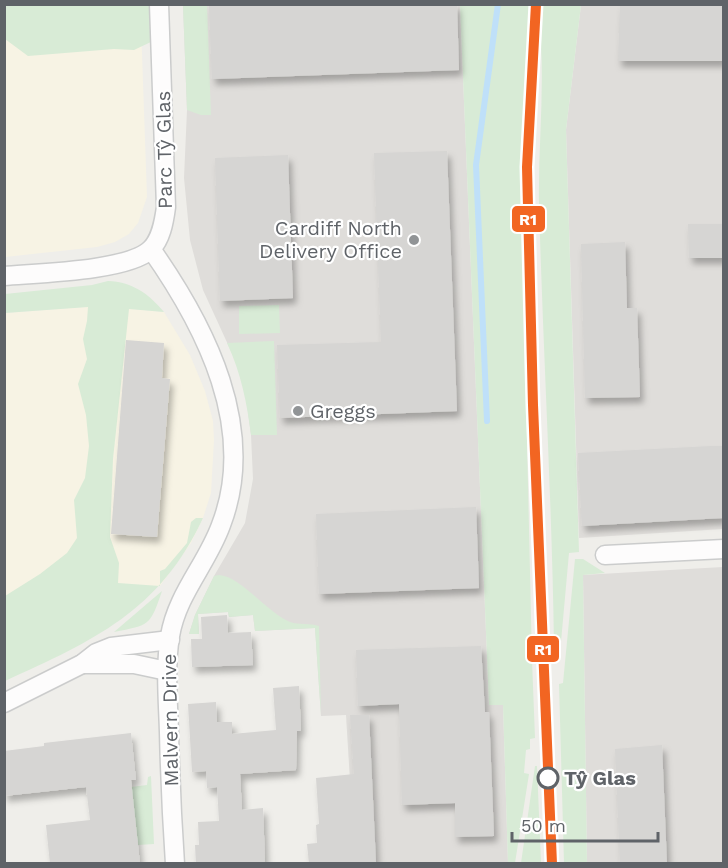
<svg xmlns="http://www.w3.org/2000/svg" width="728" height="868" viewBox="0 0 728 868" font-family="'Work Sans',sans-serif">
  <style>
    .commercial { fill: #f7f3e4 }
    .industrial { fill: #dfddda }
    .green { fill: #d8ebd6 }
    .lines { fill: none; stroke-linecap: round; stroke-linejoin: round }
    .stream { stroke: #bfe0f9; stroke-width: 6 }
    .building { fill: #d6d5d3; filter: url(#shadow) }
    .street-casing { stroke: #cbcccc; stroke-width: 21 }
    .street { stroke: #fdfcfc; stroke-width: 18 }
    .rail-1-casing { stroke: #fff; stroke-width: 15 }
    .rail-1 { stroke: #f26522; stroke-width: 10 }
    .poi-dot { fill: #919496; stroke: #fff; stroke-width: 2 }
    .stop-dot { fill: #fff; stroke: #5f6368; stroke-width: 3 }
    .labels { text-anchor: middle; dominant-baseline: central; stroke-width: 4.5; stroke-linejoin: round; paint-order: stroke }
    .street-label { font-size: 20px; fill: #5f6368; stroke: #fff }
    .poi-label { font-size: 20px; fill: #5f6368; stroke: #fff; text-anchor: end }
    .stop-label { font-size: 20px; font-weight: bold; fill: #5f6368; stroke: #fff; text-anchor: start }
    .line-badge { stroke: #fff; stroke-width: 2 }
    .badge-label { font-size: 16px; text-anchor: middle; font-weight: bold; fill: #fff }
  </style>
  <defs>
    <filter id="shadow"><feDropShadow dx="3.5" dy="6" stdDeviation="3" flood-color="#0004"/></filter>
  </defs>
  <rect width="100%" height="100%" fill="#efeeea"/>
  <g class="commercial">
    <path d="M141,25L147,197L138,223L129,234L115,242L97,247L5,257V33Z"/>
    <path d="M123,304V308L164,312L190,355L205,391L213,421L214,440L211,493L203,518L191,543L160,586L5,612V313Z"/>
  </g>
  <g class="industrial">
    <path d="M183,5H460L489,705H503L508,863H355L346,715L321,716L315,628L255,631L253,615L229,617L228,612L198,614L199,634H189L195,615L214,576L245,523L253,479L251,435L246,397L236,362L203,290L190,240L184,178L187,110Z"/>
    <path d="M581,5H723V529L579,538L566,130Z"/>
    <path d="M723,567V863H587L583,575Z"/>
  </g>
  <g class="green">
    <path d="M5,5H152L153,41L134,50L114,49L28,56L5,39Z"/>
    <path d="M183,5H207L211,115H201L187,110Z"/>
    <path d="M460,5H581L566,130L579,552L569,553L560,653L554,646C552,499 543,352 539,204C538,151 544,98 541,45L527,74L521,177L532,660L535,738L530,739V749L526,750L524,773L529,774L515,863H508L503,705H489Z"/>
    <path d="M108,281C132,282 148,293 164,312L129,309L113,459L110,537L119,563L118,583L160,586V571L165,569L187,543L191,522L196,518H203C160,611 93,641 5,681V596L40,574L67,553L77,538L74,500L85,478L89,446L86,415L78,384L87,359L83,339L87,321L88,307L5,313V294L92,285Z"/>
    <path d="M279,305L280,333L239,334V306Z"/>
    <path d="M274,341L277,435H251C247,403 241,373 227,343Z"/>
    <path d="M575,559H583L605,573L583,575L587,864L564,863L559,684L563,683Z"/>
    <path d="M219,575C240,576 268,613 290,622C299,625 310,623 319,626L321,716L315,628L255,631L253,615L229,617L228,612L198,614L199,634H189L195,615L214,576Z"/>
    <path d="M162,591C150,626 150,625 114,632Z"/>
    <path d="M535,766H537L541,863H521Z"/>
    <path d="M151,776L154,844L138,845L131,787L147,785L148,777Z"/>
  </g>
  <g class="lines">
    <path class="stream" d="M487,421L476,165L498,4"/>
  </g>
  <g class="building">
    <path d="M251,4H457L459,70L212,79L209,6Z"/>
    <path d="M620,4H723V61H618Z"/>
    <path d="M447,151L457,411L280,418L277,345L381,342L374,153Z"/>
    <path d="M288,155L293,298L220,301L215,158Z"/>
    <path d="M688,224H723V258H689Z"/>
    <path d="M625,242L627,308H637L640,397L585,398L581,244Z"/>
    <path d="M126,340L164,343L162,378L170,379L157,537L111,534Z"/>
    <path d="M711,446H723V518L582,526L578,453Z"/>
    <path d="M476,507L479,588L319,594L316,514Z"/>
    <path d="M227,615L228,633L251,632L253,665L192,667L191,639H202L201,617Z"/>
    <path d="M481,646L485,712H489L494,836L455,837V803L402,805L399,704L358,706L356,650Z"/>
    <path d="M299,686L301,731H297L296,770L240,774L242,810L263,808L265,862L196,864L195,845H199L198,822L219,821L217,787L207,788L206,771L192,772L188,704L216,702L217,722H232V734L276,730L273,688Z"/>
    <path d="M350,715H369L376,863L309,864L307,844L317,843L316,825L319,824L316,778L354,774Z"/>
    <path d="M131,733L136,780H131L140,864H50L46,825L90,820L86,787L4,796V751L44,746V743Z"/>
    <path d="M662,745L667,864H620L615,749Z"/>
  </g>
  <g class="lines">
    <defs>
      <g id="street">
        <path d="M151,249C206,327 258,429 221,525C207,564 177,594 170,636C165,667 168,700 169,732C170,776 172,820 175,864"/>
        <path d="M4,276C38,273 127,271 150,250C161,240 164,222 166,207L159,4"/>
        <path d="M605,555L724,549"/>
        <path d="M82,664H134L167,671"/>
        <path d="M4,703L82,664L96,653L111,647L170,640"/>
      </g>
    </defs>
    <use href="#street" class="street-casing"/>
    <use href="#street" class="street"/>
    <defs>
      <path id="rail-1" d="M536,4L527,167L533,405L552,864"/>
    </defs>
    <use href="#rail-1" class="rail-1-casing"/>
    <use href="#rail-1" class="rail-1"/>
  </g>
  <g class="poi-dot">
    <circle cx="414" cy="240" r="6"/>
    <circle cx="298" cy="411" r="6"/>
  </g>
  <circle class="stop-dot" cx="548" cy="778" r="10"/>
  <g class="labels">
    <g class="street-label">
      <text transform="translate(164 150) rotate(-91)">Parc Tŷ Glas</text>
      <text transform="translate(170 720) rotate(-91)">Malvern Drive</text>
    </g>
    <g class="poi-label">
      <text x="402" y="228">Cardiff North<tspan x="402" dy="23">Delivery Office</tspan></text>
      <text x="310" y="411" text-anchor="start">Greggs</text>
    </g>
    <g class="stop-label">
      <text x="564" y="778">Tŷ Glas</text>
    </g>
  </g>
  <g class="line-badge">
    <rect x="511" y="205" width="35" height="28" rx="6" fill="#f26522"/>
    <rect x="526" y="635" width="34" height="28" rx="6" fill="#f26522"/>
  </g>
  <g class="badge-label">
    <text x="528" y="225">R1</text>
    <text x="543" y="655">R1</text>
  </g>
  <rect width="728" height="868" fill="none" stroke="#5f6368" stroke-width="12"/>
  <path d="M512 832v9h146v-9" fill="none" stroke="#5f6368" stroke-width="3"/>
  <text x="521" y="832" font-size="18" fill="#5f6368" stroke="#ffffff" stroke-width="4.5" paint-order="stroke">50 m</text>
</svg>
